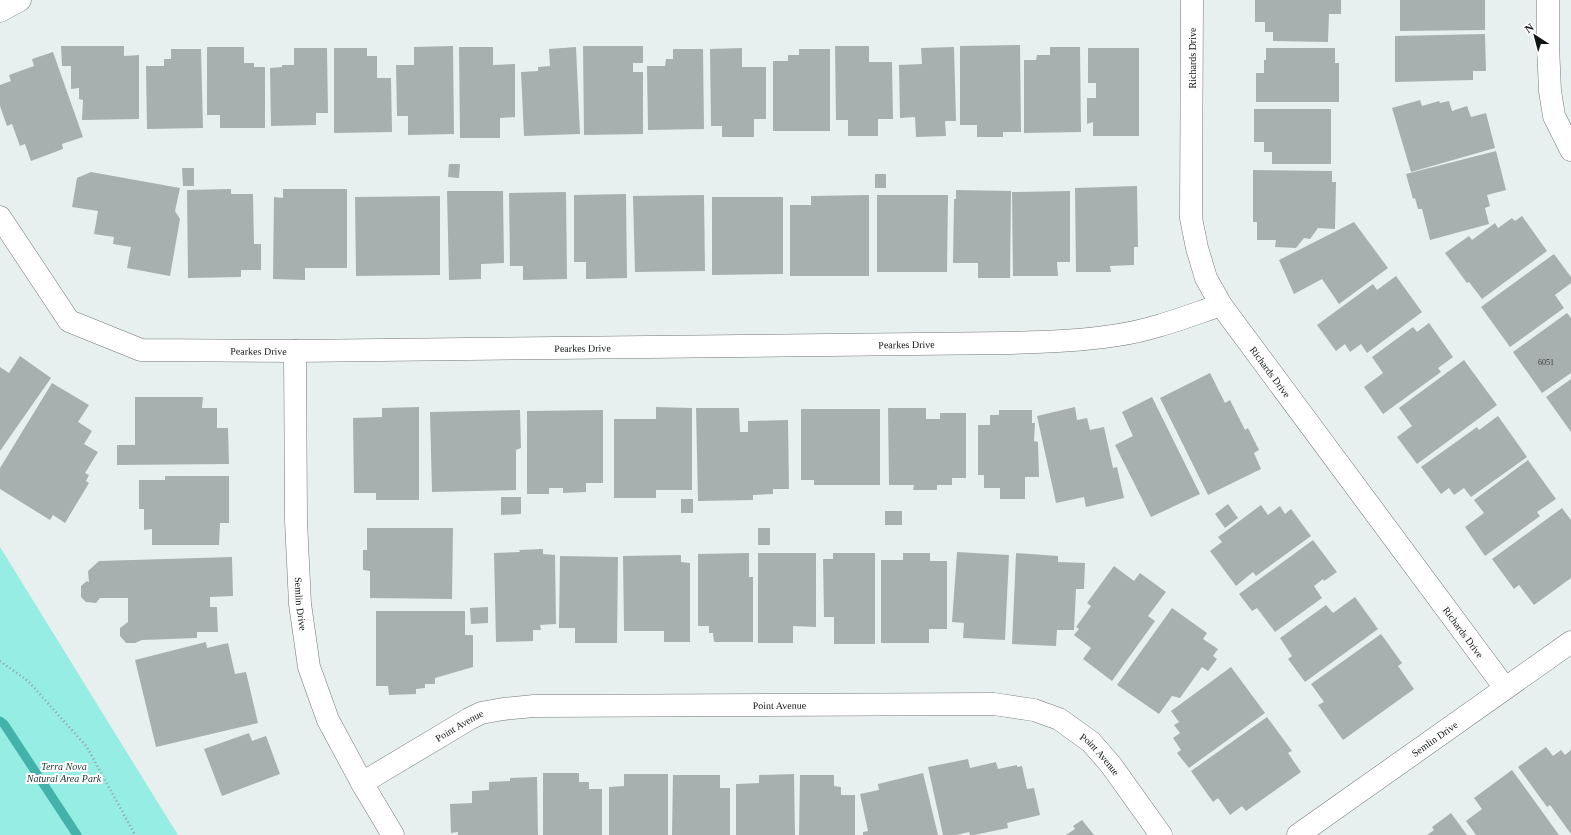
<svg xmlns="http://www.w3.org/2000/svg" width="1571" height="835" viewBox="0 0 1571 835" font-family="Georgia,serif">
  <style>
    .green { fill: #95ede4 }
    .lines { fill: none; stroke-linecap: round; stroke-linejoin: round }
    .stream { stroke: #43b3aa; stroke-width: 9 }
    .building { fill: #a8b0af }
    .street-casing { stroke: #727877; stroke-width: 23 }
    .path { stroke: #959b9a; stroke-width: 2.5; stroke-dasharray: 1 3; stroke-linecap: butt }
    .street { stroke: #fff; stroke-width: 22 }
    .labels { text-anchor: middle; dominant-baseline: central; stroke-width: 4; stroke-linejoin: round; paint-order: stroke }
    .number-label { font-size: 8px; fill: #373b3b }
    .street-label { font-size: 10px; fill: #111414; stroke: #fff }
    .park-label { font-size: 10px; font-style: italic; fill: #1b3331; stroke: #fff }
  </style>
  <rect width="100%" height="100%" fill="#e8f0ef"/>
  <path class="green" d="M0,547L168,819L178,835H0Z"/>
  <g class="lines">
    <path class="stream" d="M0,721L4,724L77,835"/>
  </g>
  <g class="building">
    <path d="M1255,0H1341V14H1329L1328,42L1273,41V32H1265V22H1255Z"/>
    <path d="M1400,0H1485V30L1400,31Z"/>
    <path d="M1485,34L1486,71H1473V80L1395,82V36Z"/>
    <path d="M1020,45L1021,132H1003V137H977V125H960V46Z"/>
    <path d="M61,46H124V56L139,55V119L82,120L83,100L79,99V88L71,89V66H62Z"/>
    <path d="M453,46L454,134L408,135V116H397L396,65H414V47Z"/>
    <path d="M583,46H643V63H633V72H643V134L584,135Z"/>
    <path d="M835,46H869V62H892L893,119H878V136H848V120H836Z"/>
    <path d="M207,47H244V63H254V67H265V128H220V115H207Z"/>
    <path d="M459,47H493V65L515,64V117L500,118V138H460Z"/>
    <path d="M576,47L580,134L524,136L521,72L538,71V67L550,66L549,49Z"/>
    <path d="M954,47L956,121H945L946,136L916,137L915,117L900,118L899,65L922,64L921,48Z"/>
    <path d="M1050,47H1080L1081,132L1024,133V60H1036L1037,55H1050Z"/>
    <path d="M294,48H327L328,113H316V125L271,126L270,68L282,67V65H294Z"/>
    <path d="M334,48H367V56H377V78H391L392,132L334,133Z"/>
    <path d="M742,48V67H766V119H754V137H722V126H711L710,49Z"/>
    <path d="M1088,48H1139V136H1093V122L1087,124V98H1096V83H1088Z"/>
    <path d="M1266,48H1335V63H1339V102H1256V73H1264V60H1266Z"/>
    <path d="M171,49H201L203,128L147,129L146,66H164V59H171Z"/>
    <path d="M673,49H703L704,129L648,130L647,66H665L666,59H673Z"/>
    <path d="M799,49H830V131H773V61H788V55H799Z"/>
    <path d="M53,52L83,137L62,144L63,149L31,161L25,144L20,146L12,124L7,126L0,106V85L11,81L9,75L34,66L32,59Z"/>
    <path d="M1420,100L1422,106L1439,101L1440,103L1449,101L1452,111L1467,106L1471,117L1486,113L1495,148L1411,172L1392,108Z"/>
    <path d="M1254,109H1331V164H1272V152H1264V142H1254Z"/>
    <path d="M1496,151L1506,190L1487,195L1490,206L1485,208L1489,224L1430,240L1422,209H1418L1415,198L1413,199L1406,174Z"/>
    <path d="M449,164H460L459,178L448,177Z"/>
    <path d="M182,168H194V186H183Z"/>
    <path d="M1253,170L1332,171V182H1336L1335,229L1318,228L1310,239L1304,238L1296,248L1275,247L1276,240H1257V222H1253Z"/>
    <path d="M91,172L180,188L175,211L180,219L170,276L127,268L131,247L113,244L114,237L94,234L98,211L72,207L77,178Z"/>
    <rect x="875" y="174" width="11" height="14"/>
    <path d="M1137,186L1138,247H1134V265L1110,266L1111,272H1076L1075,188Z"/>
    <path d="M231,189V194H253L254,244H261V270H241V277L188,278L187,190Z"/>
    <path d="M283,189H347V268H305V280L273,279L274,197L283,198Z"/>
    <path d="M956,190L1011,191L1010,278H978V263H953L954,199H956Z"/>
    <path d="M447,191H503L504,263L481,264V279L449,280Z"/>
    <path d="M1070,191V262H1057L1058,276H1013L1012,192Z"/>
    <path d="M566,192L567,279L523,280V266H510L509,193Z"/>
    <path d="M626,194L627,278L586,279V262H574V195Z"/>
    <path d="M704,195L705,271L635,272L633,196Z"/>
    <path d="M869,195V276H790V205H811V196Z"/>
    <path d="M877,195H948L947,272H877Z"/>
    <path d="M440,196V275L356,276L355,197Z"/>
    <path d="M712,197H783V274L712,275Z"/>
    <path d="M1522,216L1547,251L1482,299L1469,282L1467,283L1445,253L1469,236L1472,240L1495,223L1498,228L1512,218L1515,221Z"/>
    <path d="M1354,222L1388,268L1339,304L1322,279L1294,294L1279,260Z"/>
    <path d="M1554,254L1571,277V283L1555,295L1564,308L1510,347L1481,307Z"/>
    <path d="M1396,276L1422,312L1367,353L1361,344L1350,352L1345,344L1336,351L1317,325L1373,284L1377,290Z"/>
    <path d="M1567,313L1571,318V373L1542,393L1513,352Z"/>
    <path d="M1429,323L1453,357L1438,368L1441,372L1383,414L1364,387L1383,373L1372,357L1413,327L1417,332Z"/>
    <path d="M20,356L51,378L0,451V367L9,373Z"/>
    <path d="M1464,360L1497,405L1417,464L1397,437L1412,426L1399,408Z"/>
    <path d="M1210,373L1225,403L1230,400L1245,430L1248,428L1259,450L1254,453L1261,469L1208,495L1160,398Z"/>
    <path d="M1571,379V432L1546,397Z"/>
    <path d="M52,383L89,405L78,422L92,431L84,444L98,452L85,473L89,475L86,481L89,483L65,523L53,515L50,520L0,489V468Z"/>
    <path d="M135,397H203L202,408H217V428H228L229,464L117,465V445H135Z"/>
    <path d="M1152,397L1200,494L1151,517L1115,445L1133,436L1122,412Z"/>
    <path d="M419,407V500H376V493H354L353,418L382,417V408Z"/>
    <path d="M656,407L692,408V490H656V498H614V419H656Z"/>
    <path d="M1075,407L1077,420L1087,418L1090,430L1104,427L1113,468L1117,467L1124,498L1086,507L1084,497L1056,503L1037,416Z"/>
    <path d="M696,408H739L740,432H748V421L788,420L789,489H773V494L753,495V500L698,501Z"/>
    <path d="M888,408H926V419H940V413H966V478H952V485H937V490H913L914,485H889Z"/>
    <path d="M801,409H880V485H814V480H801Z"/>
    <path d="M520,410L521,448L516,450V490L432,492L430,412Z"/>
    <path d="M603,410V483H586V492L563,493V488H549V494H527V411Z"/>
    <path d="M999,410H1032V423H1035L1034,441L1038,442L1039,477H1025V499H1000V488H984V475H978V425H990V415H999Z"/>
    <path d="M1498,416L1527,457L1471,497L1464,488L1454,495L1449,488L1441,494L1421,467L1477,427L1479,430Z"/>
    <path d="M1528,460L1556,499L1537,512L1540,516L1485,556L1465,527L1484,513L1474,500Z"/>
    <path d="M165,476H229V523H220L219,545H152V529L144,530V509H139V480H165Z"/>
    <path d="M501,497H521V514L501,515Z"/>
    <rect x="681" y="499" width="12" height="14"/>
    <path d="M1228,504L1238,518L1225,528L1215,514Z"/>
    <path d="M1261,505L1268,515L1280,506L1285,514L1291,509L1311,536L1256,576L1253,572L1236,586L1210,551L1222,542L1218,537Z"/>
    <path d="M1562,508L1571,520V578L1534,605L1519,585L1514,589L1492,559Z"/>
    <rect x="885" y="511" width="17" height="14"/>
    <path d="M367,528H453L452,599L370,598V571L363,570V550H367Z"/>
    <rect x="758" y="528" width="12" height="17"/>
    <path d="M1313,540L1337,572L1324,581L1323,579L1314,586L1322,598L1275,632L1257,608L1252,611L1239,594Z"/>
    <path d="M543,549V554L555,555L556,624L540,625L541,630H533V641L496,642L494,553L520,552L519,550Z"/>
    <path d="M957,552L1009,555L1005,640L963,638L964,623L952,622Z"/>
    <path d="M749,553V577H753V642H714L713,633H709V626H698V554Z"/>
    <path d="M758,553H816V627L793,626V643H758Z"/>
    <path d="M833,553H875V644H834V617H824L823,559H833Z"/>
    <path d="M903,553H930V561H947V629H929V643H881V560H903Z"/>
    <path d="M1016,553L1058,556V562L1085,563L1084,589H1076L1074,630H1057L1056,646L1012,644Z"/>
    <path d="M681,555V562L690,563V642H664V631H624L623,556Z"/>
    <path d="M560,556L618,557L617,643H575V628H559Z"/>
    <path d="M232,557L233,596L210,597V607H217L218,632H197V638L142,640L135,643H126L120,636V628L128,622V598H100L96,603L86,602L81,597V586L87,581L89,582L88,571L99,561Z"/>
    <path d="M1114,566L1134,581L1140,573L1166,592L1148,616L1155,621L1112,681L1083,659L1091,648L1074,635L1079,629L1076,627L1091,606L1087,603Z"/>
    <path d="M1355,597L1378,629L1305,682L1288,659L1292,656L1280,638L1326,605L1333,613Z"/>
    <path d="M488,607V623L471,624L470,608Z"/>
    <path d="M1172,608L1207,633L1203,639L1218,649L1213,656L1217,659L1208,671L1202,667L1180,698L1172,696L1159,714L1117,685Z"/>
    <path d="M376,611H465V635H473V667L435,678V684H425V688L416,689V694L389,695L388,686H376Z"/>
    <path d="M1381,634L1402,663L1398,666L1414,689L1343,740L1318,705L1324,702L1311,684Z"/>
    <path d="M206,642L207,648L228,643L235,674L246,672L258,723L156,747L135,660Z"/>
    <path d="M1231,667L1265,713L1189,768L1177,753L1181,750L1173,738L1180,733L1174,725L1179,722L1171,711Z"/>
    <path d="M1267,717L1292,751L1288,753L1301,772L1246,811L1242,806L1230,815L1218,798L1213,802L1191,771Z"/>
    <path d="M249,733L252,741L266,736L280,774L222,796L204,749Z"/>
    <path d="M1546,747L1553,756L1561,750L1565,755L1571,750V834L1550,805L1547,807L1518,767Z"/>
    <path d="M968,759L970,768L996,762L998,769L1017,765V767L1022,766L1027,789L1034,788L1040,815L1007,823L1008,828L974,835H970L969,832L956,835H943L928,767Z"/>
    <path d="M1512,770L1559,835H1476L1466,821L1482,809L1474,798Z"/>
    <path d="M543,773H579V782H589V789H602V835H543Z"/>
    <path d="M923,773L938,835H863V832L868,831L860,794L879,790L878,784Z"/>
    <path d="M624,774H668V835H609V787L624,786Z"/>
    <path d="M794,774L795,835H736V784L759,783V775Z"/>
    <path d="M673,775H720V788H730V835H672Z"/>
    <path d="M800,775H834V786L841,787V795H855V835H799Z"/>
    <path d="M537,777L538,835H458V832L451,833L450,804L472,803V791L489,790V782L510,781V778Z"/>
    <path d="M1451,813L1467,835H1427L1434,830L1432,827Z"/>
    <path d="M1082,820L1094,835H1066L1075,829L1073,826Z"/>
  </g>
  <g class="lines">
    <defs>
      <g id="street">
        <path id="s1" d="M1192,0L1191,218L1197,248L1206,278L1221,305L1505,688"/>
        <path d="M1548,0V46L1550,91L1554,116L1571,150"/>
        <path d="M0,11L20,0"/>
        <path id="s2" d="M0,217L69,321L141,350L295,351L1005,343C1043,342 1081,341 1118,335C1153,330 1188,316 1221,305"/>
        <path id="s3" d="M295,351L296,521L300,604L309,667L328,720L362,783L393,835"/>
        <path id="s4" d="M362,783L469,719L481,713L503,709L534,706L994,704L1034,710L1059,719L1091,742L1111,765L1161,835"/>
        <path id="s5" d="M1298,835L1571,642"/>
      </g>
    </defs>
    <use href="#street" class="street-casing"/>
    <path class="path" d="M0,661L28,681L87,747L135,835"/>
    <use href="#street" class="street"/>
  </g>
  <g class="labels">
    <g class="number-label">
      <text x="1546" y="362">6051</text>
    </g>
    <g class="street-label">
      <text transform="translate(1192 58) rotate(-90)">Richards Drive</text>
      <text stroke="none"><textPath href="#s2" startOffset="968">Pearkes Drive</textPath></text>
      <text stroke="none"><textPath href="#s2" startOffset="644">Pearkes Drive</textPath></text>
      <text stroke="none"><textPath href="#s2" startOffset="320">Pearkes Drive</textPath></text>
      <text stroke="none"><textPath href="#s1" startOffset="394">Richards Drive</textPath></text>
      <text stroke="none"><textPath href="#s3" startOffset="253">Semlin Drive</textPath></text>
      <text stroke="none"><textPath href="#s1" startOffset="718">Richards Drive</textPath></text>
      <text stroke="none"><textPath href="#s4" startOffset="437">Point Avenue</textPath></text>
      <text stroke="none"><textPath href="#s4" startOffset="113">Point Avenue</textPath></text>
      <text stroke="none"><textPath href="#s5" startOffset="167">Semlin Drive</textPath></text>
      <text stroke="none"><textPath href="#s4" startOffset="773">Point Avenue</textPath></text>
    </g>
    <g class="park-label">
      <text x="64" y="766">Terra Nova<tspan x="64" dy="12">Natural Area Park</tspan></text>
    </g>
  </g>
  <g transform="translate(1535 36) rotate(324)" stroke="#ffffff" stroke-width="3" paint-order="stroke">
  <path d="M0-3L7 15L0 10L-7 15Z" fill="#111414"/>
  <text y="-6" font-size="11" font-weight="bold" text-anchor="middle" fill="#111414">N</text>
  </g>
</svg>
